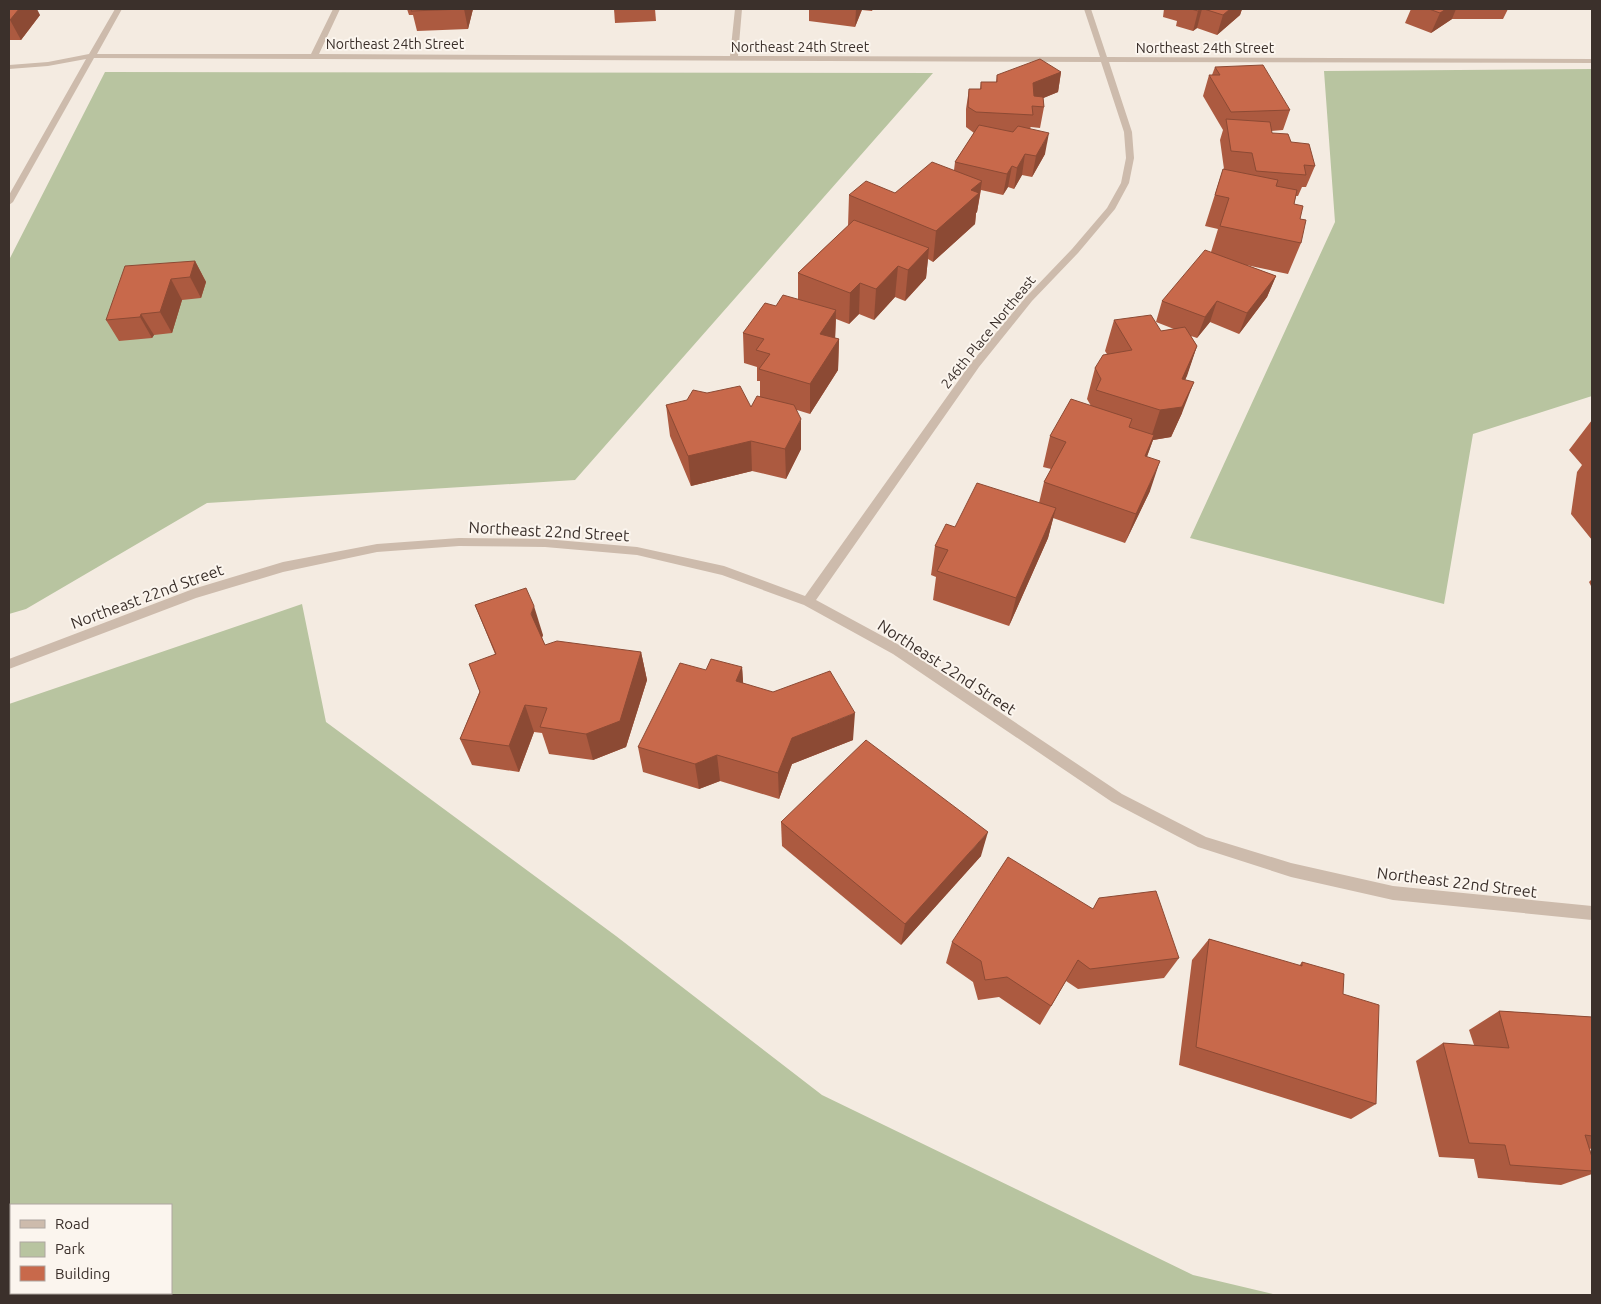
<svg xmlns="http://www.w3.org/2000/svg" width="1601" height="1304" viewBox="0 0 1601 1304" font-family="Ubuntu,sans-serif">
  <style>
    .green { fill: #b8c4a0; fill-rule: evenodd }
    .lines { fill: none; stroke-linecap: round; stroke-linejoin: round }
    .minor { fill: #cdbbac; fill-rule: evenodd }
    .wall { fill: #ac5a40 }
    .shaded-wall { fill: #8c4a34 }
    .building { fill: #c8694b; stroke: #8c4a34 }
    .labels { text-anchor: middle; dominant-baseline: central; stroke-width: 4; stroke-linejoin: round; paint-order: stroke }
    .far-street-label { font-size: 14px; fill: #3b302b; stroke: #fbf5ee }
    .street-label { font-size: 16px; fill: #3b302b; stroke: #fbf5ee }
  </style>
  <rect width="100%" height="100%" fill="#f4ebe1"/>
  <g class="green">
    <path d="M1592,69V396L1473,434L1444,604L1190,538L1335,222L1324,71Z"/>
    <path d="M105,72L933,73L575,480L207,503L26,609L9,614V260Z"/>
    <path d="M302,604L326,722L616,936L822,1095L1193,1275L1277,1295H9V704ZM11,1205H171V1293H11Z"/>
  </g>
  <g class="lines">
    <path class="minor" d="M115,9H122L97,54H311L333,9H340L319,54L730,56L735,9H742L738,56L1100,57L1084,9H1091L1107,57L1592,59V63L1109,62L1132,132L1134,158L1129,183L1115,209L1078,253L1032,301L979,367L816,600L901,646L1122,794L1206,837L1291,863L1393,886L1592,906V920L1393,900L1291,877L1198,847L1112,802L893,654L804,605L722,575L637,555L545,547L459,546L377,552L283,572L196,598L9,669V659L193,589L283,562L377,544L459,538L545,539L637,547L724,566L805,596L971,363L1026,297L1072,249L1107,208L1121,183L1126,158L1124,132L1101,62L94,58L13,202L9,205V195L86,59L48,66L9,69V65L48,62L89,54Z"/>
  </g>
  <g class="wall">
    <path d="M9,9L40,15L21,40H9Z"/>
    <path d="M407,9H473L468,29L417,31L413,15H409Z"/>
    <path d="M614,9H655L656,21L615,23Z"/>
    <path d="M809,9H873L872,11L862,10L855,27L809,21Z"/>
    <path d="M1164,9H1242L1240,15L1217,35L1197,28L1193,31L1176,26L1177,21L1163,17Z"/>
    <path d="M1411,9H1508L1503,19H1452L1431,33L1405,23Z"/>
    <path d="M1215,67L1290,110L1283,130L1271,131L1272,133L1291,142L1315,166L1306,187H1302L1298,196H1296L1294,204L1300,219L1301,243L1288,274L1246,265L1276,276L1267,297L1239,334L1210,322L1197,338L1191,336L1197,346L1185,380L1182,413L1171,437L1153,440L1147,456L1150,491L1125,543L1053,518L1048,538L1009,626L933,600L936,577L931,575L935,546L955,527L1039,503L1044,482L1051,469L1043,467L1050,436L1091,406L1087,399L1095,368L1107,354L1105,351L1114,320L1161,331L1174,329L1156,322L1162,301L1211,252L1218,229L1205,226L1223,169H1224L1220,140L1223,130L1203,96L1209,75H1212Z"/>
    <path d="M1061,72L1058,92L1043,98L1044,107L1040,128L1031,127L1030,128L1045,154L1032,177L1022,175L1014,189L1008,187L1003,195L981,190L977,212L976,213L975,224L933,262L928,259L926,278L905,301L895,297L874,320L859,314L849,324L836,319L835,338L839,339L838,370L810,414L797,410L801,449L786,479L752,471L691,486L670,436L666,405L751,407L760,397V381H757V367L744,363L743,333L776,306L798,300V273L848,226L849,195L895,193L954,170L955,162L974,133L966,127V109L969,89H980L981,82H996L997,75Z"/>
    <path d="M195,261L206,282L201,298L182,300L172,333L154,335L152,338L119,341L106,320Z"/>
    <path d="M1592,420V540L1571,514L1577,472L1582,465L1569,450Z"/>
    <path d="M1592,579V588L1589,582Z"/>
    <path d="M475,605L543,635L542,638L545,645L641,652L647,680L626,747L593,760L549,754L542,733L534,732L519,772L472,765L460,739L495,654Z"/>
    <path d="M742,667L743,683L853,740L792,764L779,799L720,781L699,789L643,772L638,747L706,670Z"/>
    <path d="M781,822L981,856L901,945L782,846Z"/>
    <path d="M1093,909L1179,958L1164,978L1078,989L1066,981L1040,1025L999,997L978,1000L973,982L946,963L952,942Z"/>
    <path d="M1209,939L1299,966L1302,962L1343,994L1376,1104L1351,1119L1179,1065L1192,960Z"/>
    <path d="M1499,1011L1592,1017V1148L1590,1149L1592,1157V1174L1561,1185L1478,1178L1474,1159L1439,1157L1416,1061L1443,1043L1474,1045L1469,1030Z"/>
  </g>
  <g class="shaded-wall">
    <path d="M19,9H37L40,15L21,40L10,20Z"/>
    <path d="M464,9H473L468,29Z"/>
    <path d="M856,9H862L855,27Z"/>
    <path d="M1202,9L1197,28L1193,31L1198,11Z"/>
    <path d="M1230,9H1242L1240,15L1217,35L1223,15Z"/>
    <path d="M1446,9H1456L1452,19L1431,33L1440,13Z"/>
    <path d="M1061,72L1058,92L1029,104L1033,83Z"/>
    <path d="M1049,133L1045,154L1032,177L1036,156Z"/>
    <path d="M1025,154L1022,175L1014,189L1017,168Z"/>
    <path d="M1012,166L1008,187L1003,195L1007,174Z"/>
    <path d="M982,181L977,212L976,213L975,224L933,262L936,231L971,190Z"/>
    <path d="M929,248L926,278L905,301L908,270Z"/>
    <path d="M195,261L206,282L201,298L190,277Z"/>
    <path d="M898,266L895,297L874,320L876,289Z"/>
    <path d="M1276,276L1267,297L1239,334L1247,313Z"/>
    <path d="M171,279L182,300L172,333L160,312Z"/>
    <path d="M860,283L859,314L849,324L850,293Z"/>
    <path d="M1217,301L1210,322L1197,338L1205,317Z"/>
    <path d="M836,310L835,341L820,334Z"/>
    <path d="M141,314L154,335L152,338L140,317Z"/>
    <path d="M839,339L838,370L810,414V384Z"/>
    <path d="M1197,346L1187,376L1171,409L1194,382L1182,413L1171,437L1153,440L1144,465L1145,456L1160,410L1182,379Z"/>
    <path d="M801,419V449L786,479L785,449Z"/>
    <path d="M751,441L752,471L691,486L688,456Z"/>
    <path d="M1160,461L1150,491L1125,543L1136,514Z"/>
    <path d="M1056,508L1048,538L1009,626L1016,598Z"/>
    <path d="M534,606L543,635L540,642L531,614Z"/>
    <path d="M641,652L647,680L626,747L593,760L586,734Z"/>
    <path d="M742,667L744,695L736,681Z"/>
    <path d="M525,705L534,732L519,772L509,746Z"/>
    <path d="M855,713L853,740L792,764L779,799L778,773L792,738Z"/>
    <path d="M717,755L720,781L699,789L695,764Z"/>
    <path d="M988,832L981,856L901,945L905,924Z"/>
  </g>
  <g class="building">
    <path d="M9,9H19L10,20H9Z"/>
    <path d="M412,9H464L411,11Z"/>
    <path d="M1191,9H1201L1198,11Z"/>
    <path d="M1204,9H1230L1223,15Z"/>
    <path d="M1429,9H1446L1440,13Z"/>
    <path d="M1040,59L1061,72L1033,83L1034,96L1043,97L1044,107L1032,106L1033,115L976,112L968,107L969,89H981V82H997V75Z"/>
    <path d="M1263,65L1290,110L1231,112L1209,75H1220L1215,67Z"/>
    <path d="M1226,119L1270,122L1272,133L1288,134L1291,142L1309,144L1315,166L1304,165L1306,175L1256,171L1252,153L1231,151Z"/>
    <path d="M979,125L1013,132L1018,126L1049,133L1036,156L1025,154L1017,168L1012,166L1007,174L955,162Z"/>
    <path d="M932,162L982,181L971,190L979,193L936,231L849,195L866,181L895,193Z"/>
    <path d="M1223,169L1278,180L1276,186L1297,190L1294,204L1303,206L1300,219L1306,220L1301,243L1220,226L1229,198L1215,195Z"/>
    <path d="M854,220L929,248L908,270L898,266L876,289L860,283L850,293L798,273Z"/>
    <path d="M1205,250L1276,276L1247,313L1217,301L1205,317L1162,301Z"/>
    <path d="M195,261L190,277L171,279L160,312L141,314L140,317L106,320L125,266Z"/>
    <path d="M783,295L836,310L820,334L839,339L810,384L759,369L770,354L756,350L764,339L743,333L765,303L776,306Z"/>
    <path d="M1151,315L1161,331L1185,327L1197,346L1182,379L1194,382L1182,407L1160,410L1096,390L1101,379L1095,368L1103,355L1132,350L1114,320Z"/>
    <path d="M740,386L751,407L757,396L794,405L801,419L785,449L751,441L688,456L666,405L687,400L693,390L707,393Z"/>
    <path d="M1071,399L1132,419L1129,427L1154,435L1145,456L1160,461L1136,514L1044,482L1066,442L1050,436Z"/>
    <path d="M977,483L1056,508L1016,598L937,571L948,550L935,546L946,524L955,527Z"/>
    <path d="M526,588L534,606L531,614L545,645L557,641L641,652L620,721L586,734L540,727L547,708L525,705L509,746L460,739L480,692L469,664L496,654L475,605Z"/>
    <path d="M711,659L742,667L736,681L773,692L830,671L855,713L792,738L778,773L717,755L695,764L638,747L680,663L706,670Z"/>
    <path d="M866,740L988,832L905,924L781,822Z"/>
    <path d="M1008,857L1093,909L1099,898L1156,891L1179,958L1090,969L1078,960L1051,1006L1007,977L985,980L981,961L952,942Z"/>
    <path d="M1209,939L1302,966V962L1344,974L1343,994L1379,1005L1376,1104L1196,1047Z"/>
    <path d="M1499,1011L1592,1017V1136L1585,1135L1592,1157V1171L1510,1165L1505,1145L1469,1143L1443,1043L1509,1048Z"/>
  </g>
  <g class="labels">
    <g class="far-street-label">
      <text x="395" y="44">Northeast 24th Street</text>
      <text x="800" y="47">Northeast 24th Street</text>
      <text x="1205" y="48">Northeast 24th Street</text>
      <text transform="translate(988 332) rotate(-51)">246th Place Northeast</text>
    </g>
    <g class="street-label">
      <text transform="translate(549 531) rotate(3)">Northeast 22nd Street</text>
      <text transform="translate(147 596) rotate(-20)">Northeast 22nd Street</text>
      <text transform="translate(947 667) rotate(33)">Northeast 22nd Street</text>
      <text transform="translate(1457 882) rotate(7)">Northeast 22nd Street</text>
    </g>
  </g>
  <rect width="1601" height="1304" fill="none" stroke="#3b302b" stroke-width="20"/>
  <rect x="10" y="1204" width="162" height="90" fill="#fbf5ee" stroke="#aea6a0"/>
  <rect x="20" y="1220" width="25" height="8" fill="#cdbbac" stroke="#aea6a0"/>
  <text x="55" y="1229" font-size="15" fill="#3b302b">Road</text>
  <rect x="20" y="1242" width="25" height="15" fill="#b8c4a0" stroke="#aea6a0"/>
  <text x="55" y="1254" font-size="15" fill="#3b302b">Park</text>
  <rect x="20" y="1266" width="25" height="15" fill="#c8694b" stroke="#aea6a0"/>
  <text x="55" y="1279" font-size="15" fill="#3b302b">Building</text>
</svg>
